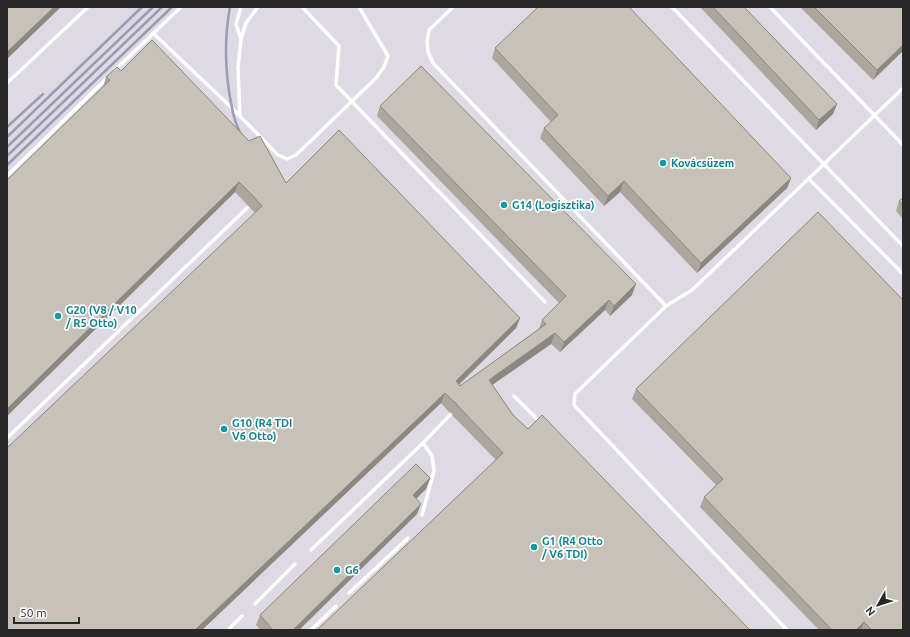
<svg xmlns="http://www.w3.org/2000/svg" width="910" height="637" viewBox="0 0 910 637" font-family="Ubuntu,sans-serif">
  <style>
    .industrial { fill: #dedae3 }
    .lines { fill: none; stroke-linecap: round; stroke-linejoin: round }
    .lane { stroke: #fff; stroke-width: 3.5 }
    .rail { stroke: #9b9cb4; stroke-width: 2.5 }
    .wall { fill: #aba79e }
    .shaded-wall { fill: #8b8881 }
    .building { fill: #c7c2b8; stroke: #8b8881 }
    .culture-dot { fill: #0f9aa8; stroke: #fff; stroke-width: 1.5 }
    .labels { text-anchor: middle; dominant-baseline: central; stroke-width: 3.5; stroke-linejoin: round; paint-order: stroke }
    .culture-label { font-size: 11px; font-weight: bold; fill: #0d838f; stroke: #fff; text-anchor: start }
  </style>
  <rect width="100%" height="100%" fill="#ece5d8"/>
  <rect class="industrial" x="7" y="7" width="896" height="623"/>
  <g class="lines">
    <g class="lane">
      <path d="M302,7L339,46L336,85L545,302"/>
      <path d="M453,7L429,30L427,42L428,52L433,63L666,306"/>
      <path d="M672,7L903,246"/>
      <path d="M770,7L903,145"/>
      <path d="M153,33L232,108L278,155L287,159L296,155L376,78L384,67L388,56L359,7"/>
      <path d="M241,39L236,24L241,7"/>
      <path d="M115,70L181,7"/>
      <path d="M7,83L88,7"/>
      <path d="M240,116L238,68L241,39L246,23L258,7"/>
      <path d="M7,176L108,77"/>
      <path d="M809,179L903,274"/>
      <path d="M514,396L540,422"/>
      <path d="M7,438L247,208"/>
      <path d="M423,443L450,415"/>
      <path d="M311,550L423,443L432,456L434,471L422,515"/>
      <path d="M349,593L408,538"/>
      <path d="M255,604L295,564"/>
      <path d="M228,630L242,616"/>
      <path d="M311,630L336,606"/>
      <path d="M787,630L574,405L575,394L666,306L692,290L824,164L903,88"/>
    </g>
    <g class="rail">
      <path d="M230,7C224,39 225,71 231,103C233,115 236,127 243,138"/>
      <path d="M7,127L43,94"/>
      <path d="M7,137L142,7"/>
      <path d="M7,147L153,7"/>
      <path d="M7,156L162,7"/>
      <path d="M7,165L172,7"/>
    </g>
  </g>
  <g class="wall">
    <path d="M700,7H744L837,104L833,114L816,130Z"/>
    <path d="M800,7H903L873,80Z"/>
    <path d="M495,48L791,178L787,188L697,273L620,192L604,206L540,138L544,128L551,122L492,58Z"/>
    <path d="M121,71L286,183L520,318L516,328L459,385L460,386L539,329L542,320L559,303L377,116L380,106L632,295L610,316L605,310L560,352L551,344L492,385L513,415L528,429L749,629V630H317L496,460L453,416L452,413L449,412L441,403L202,630H7L255,213L235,192L7,416V180L103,87L106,77Z"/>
    <path d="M903,198V219L896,211L899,201Z"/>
    <path d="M636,389L903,630H819L700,507L704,497L716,485L632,399Z"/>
    <path d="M430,478L426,489L416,498L417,514L299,630H260L256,625L260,615Z"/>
  </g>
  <g class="shaded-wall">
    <path d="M54,7H61L7,59V52Z"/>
    <path d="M903,45V51L873,80L877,70Z"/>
    <path d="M837,104L833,114L816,130L819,120Z"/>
    <path d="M791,178L787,188L697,273L701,263Z"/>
    <path d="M624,181L620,192L604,206L608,196Z"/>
    <path d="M239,182L235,192L7,416V409Z"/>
    <path d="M636,284L632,295L610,316L614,306Z"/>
    <path d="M609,300L605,310L560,352L564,342Z"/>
    <path d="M520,318L516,328L452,391L456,381Z"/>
    <path d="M555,333L551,344L485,390L489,380Z"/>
    <path d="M445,393L441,403L202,630H195Z"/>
    <path d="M430,478L426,489L410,505L413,495Z"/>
    <path d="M421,504L417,514L299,630H293Z"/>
    <path d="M864,622L861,630H856Z"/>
  </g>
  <g class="building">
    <path d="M7,7H54L7,52Z"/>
    <path d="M538,7H629L791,178L701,263L624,181L608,196L544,128L558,115L495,48Z"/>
    <path d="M713,7H744L837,104L819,120Z"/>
    <path d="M814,7H903V45L877,70Z"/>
    <path d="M152,40L249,141L260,136L286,183L339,130L520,318L456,381L460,386L546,324L542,320L566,296L380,106L421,66L636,284L614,306L609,300L564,342L555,333L489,380L513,415L528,429L542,415L749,629L748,630H317L503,453L457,405L456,403L453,401L445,393L195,630H7V448L262,206L253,196L239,182L7,409V180L110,80L106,77L117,67L121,71Z"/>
    <path d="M903,198V205L899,201Z"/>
    <path d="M818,212L903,300V630H872L864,622L856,630H832L704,497L723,479L636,389Z"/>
    <path d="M416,464L430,478L413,495L421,504L293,630H273L260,615Z"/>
  </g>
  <g class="culture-dot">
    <circle cx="663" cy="163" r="4"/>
    <circle cx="504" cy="205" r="4"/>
    <circle cx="58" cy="316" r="4"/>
    <circle cx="224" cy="429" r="4"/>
    <circle cx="534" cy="547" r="4"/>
    <circle cx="337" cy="570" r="4"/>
  </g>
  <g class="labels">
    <g class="culture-label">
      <text x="671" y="163">Kovácsüzem</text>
      <text x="512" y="205">G14 (Logisztika)</text>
      <text x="66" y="310">G20 (V8 / V10<tspan x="66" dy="13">/ R5 Otto)</tspan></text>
      <text x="232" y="423">G10 (R4 TDI<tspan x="232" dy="13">V6 Otto)</tspan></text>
      <text x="542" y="541">G1 (R4 Otto<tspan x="542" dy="13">/ V6 TDI)</tspan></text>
      <text x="345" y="570">G6</text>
    </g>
  </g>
  <rect width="910" height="637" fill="none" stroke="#282828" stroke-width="16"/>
  <g transform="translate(878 605) rotate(231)" stroke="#ffffff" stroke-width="3" paint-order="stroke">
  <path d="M0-3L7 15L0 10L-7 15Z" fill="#282828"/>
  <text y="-6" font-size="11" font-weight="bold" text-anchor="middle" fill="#282828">N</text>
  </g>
  <path d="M14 617v6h65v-6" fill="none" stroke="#282828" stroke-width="2"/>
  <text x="20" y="617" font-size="12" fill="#282828" stroke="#ffffff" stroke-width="3" paint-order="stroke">50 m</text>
</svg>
